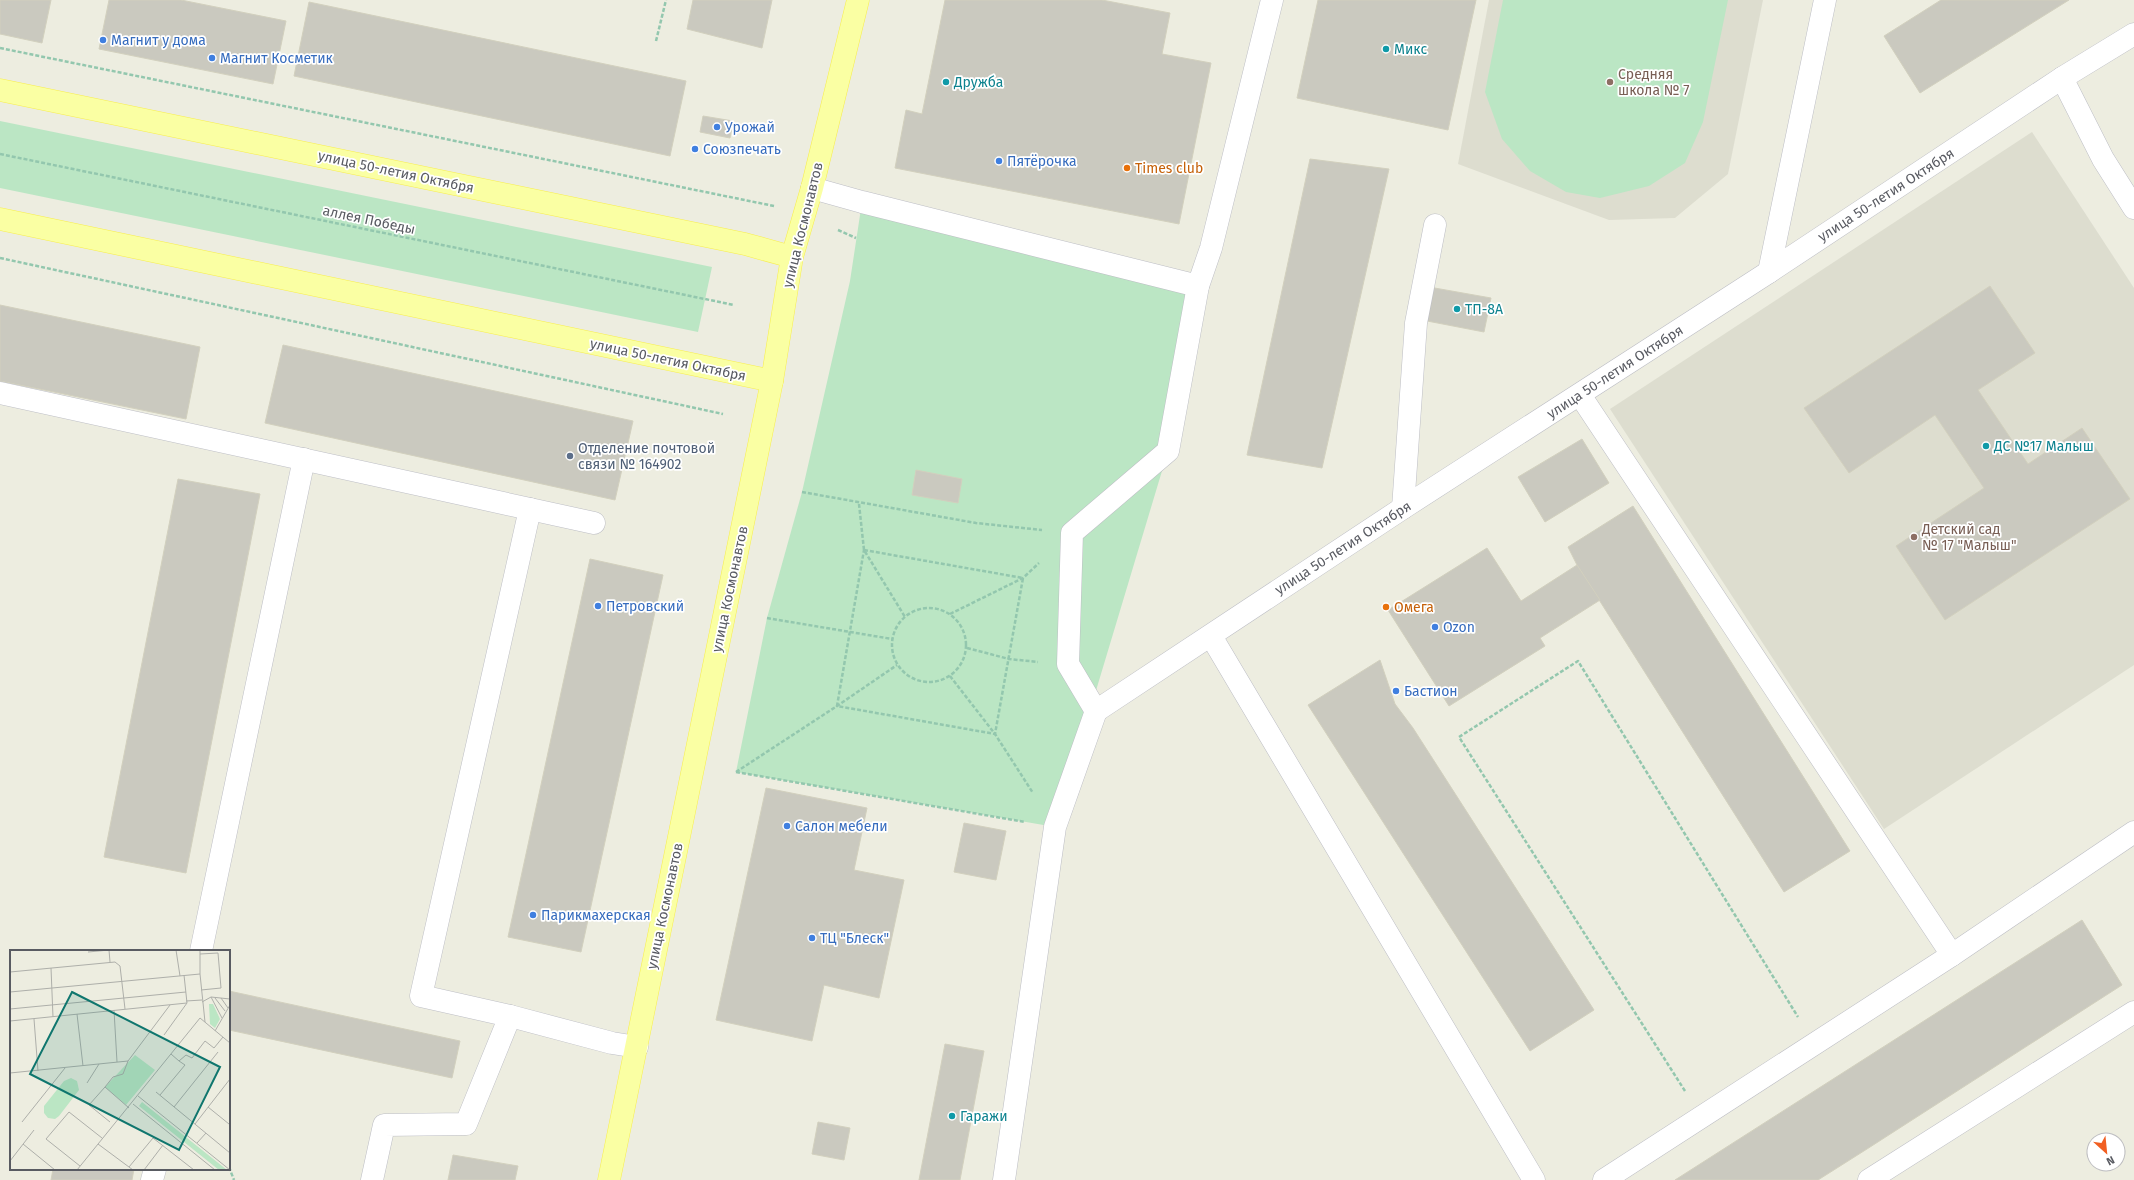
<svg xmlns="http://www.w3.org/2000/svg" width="2134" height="1180" viewBox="0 0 2134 1180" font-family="'Fira Sans',sans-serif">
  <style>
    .education { fill: #ddddcf }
    .green { fill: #bbe6c4 }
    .building { fill: #cac9bf; stroke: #d2d0be }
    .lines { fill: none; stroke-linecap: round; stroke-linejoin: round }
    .minor-casing { stroke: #bdbec5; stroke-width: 23 }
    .major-casing { stroke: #f8ee4e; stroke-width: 23 }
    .path { stroke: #93c7ae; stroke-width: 2.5; stroke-dasharray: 4 2; stroke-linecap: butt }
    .minor { stroke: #fff; stroke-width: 22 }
    .major { stroke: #faffa3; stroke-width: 22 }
    .shop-dot { fill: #3f7fe0; stroke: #fff; stroke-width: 1.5 }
    .culture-dot { fill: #0f9aa8; stroke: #fff; stroke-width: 1.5 }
    .education-dot { fill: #8d6e63; stroke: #fff; stroke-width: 1.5 }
    .food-dot { fill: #e8710a; stroke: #fff; stroke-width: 1.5 }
    .service-dot { fill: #5c6f8a; stroke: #fff; stroke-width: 1.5 }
    .labels { text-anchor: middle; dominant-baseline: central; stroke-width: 3.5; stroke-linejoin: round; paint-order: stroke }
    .shop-label { font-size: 14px; fill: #366cbe; stroke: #fff; text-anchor: start }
    .culture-label { font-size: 14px; fill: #0d838f; stroke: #fff; text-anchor: start }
    .education-label { font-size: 14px; fill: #785e54; stroke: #fff; text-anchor: start }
    .food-label { font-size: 14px; fill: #c56008; stroke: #fff; text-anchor: start }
    .street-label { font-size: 14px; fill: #595b62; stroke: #fff }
    .service-label { font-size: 14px; fill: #4e5e75; stroke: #fff; text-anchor: start }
    .inset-road { fill: none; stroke: #aeafaa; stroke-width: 1 }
    .view { fill: #0f766e; fill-opacity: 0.15; stroke: #0f766e; stroke-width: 2 }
    .inset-edge { fill: none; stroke: #595b62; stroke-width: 2 }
  </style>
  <rect width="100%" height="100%" fill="#edede0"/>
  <g class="education">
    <path d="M1489,0H1763L1728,174L1675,218L1609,220L1458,164Z"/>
    <path d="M2032,132L2134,288V665L1884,829L1610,409Z"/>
  </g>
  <g class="green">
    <path d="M1503,0H1728L1703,122L1685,163L1649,186L1600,198L1566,192L1530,171L1502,139L1485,92Z"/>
    <path d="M0,121L712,267L698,332L0,188Z"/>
    <path d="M862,202L1198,286L1168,451L1055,827L736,772L767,618L802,492L850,281Z"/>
  </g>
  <g class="building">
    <path d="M0,0H51L42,43L0,34Z"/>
    <path d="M109,0H181L286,21L273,84L99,49Z"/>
    <path d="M693,0H772L762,48L687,29Z"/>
    <path d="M945,0H1102L1170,13L1162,54L1211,63L1179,224L895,168L906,110L922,114Z"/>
    <path d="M1318,0H1476L1448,130L1297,98Z"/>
    <path d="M1941,0H2069L1920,93L1884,36Z"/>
    <path d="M309,2L686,81L670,156L294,76Z"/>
    <path d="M703,116L733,121L730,138L700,132Z"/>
    <path d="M1310,159L1389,169L1322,468L1247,455Z"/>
    <path d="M1990,286L2035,353L1978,390L2028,464L2082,428L2130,499L1945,620L1896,546L1984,488L1935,415L1849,473L1804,408Z"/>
    <path d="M1429,287L1491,298L1484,332L1422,320Z"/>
    <path d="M0,305L200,347L186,419L0,381Z"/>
    <path d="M283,345L633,421L615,500L265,423Z"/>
    <path d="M1582,439L1609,483L1545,522L1518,477Z"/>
    <path d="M916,470L962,479L958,503L912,495Z"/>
    <path d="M178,479L260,494L186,873L104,857Z"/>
    <path d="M1633,506L1850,851L1784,892L1577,565L1568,547Z"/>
    <path d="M1487,548L1521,601L1577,565L1600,600L1540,638L1545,646L1449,706L1388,610Z"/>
    <path d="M590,559L663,575L581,952L508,937Z"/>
    <path d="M1380,660L1395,704L1413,728L1594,1010L1530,1051L1308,705Z"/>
    <path d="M766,788L867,808L854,870L904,880L879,998L824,985L812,1041L716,1020Z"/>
    <path d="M964,823L1006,831L996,880L954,872Z"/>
    <path d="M2082,920L2122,985L1867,1149L1818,1180H1675Z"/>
    <path d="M229,991L460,1041L452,1078L229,1030Z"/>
    <path d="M945,1044L984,1051L960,1180H919Z"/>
    <path d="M818,1122L850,1128L844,1160L812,1154Z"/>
    <path d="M453,1155L518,1166L515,1180H448Z"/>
    <path d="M53,1169H134L132,1180H51Z"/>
  </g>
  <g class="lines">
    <defs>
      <g id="minor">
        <path d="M2062,78L2103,159L2134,208"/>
        <path d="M812,188L862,202L1198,286L1211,248L1272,0"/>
        <path d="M1769,272L1825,0"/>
        <path d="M0,393L594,523"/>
        <path d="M1580,395L1952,955"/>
        <path d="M1403,508L1416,323L1435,225"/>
        <path d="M1211,636L1534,1180"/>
        <path d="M1096,711L1403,508L1769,272L2062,78L2134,34"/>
        <path d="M201,951L304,459"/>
        <path d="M510,1016L421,996L530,509"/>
        <path d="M152,1180L155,1169"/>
        <path d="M372,1180L384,1125L466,1124L510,1016L612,1043L637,1047"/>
        <path d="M1004,1180L1055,827L1096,711L1068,664L1072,533L1168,451L1198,286"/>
        <path d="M1604,1180L1952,955L2134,832"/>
        <path d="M1869,1180L2134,1012"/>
      </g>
      <g id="major">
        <path d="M0,90L745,244L792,257"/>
        <path d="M0,219L772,381"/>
        <path d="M609,1180L772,381L792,257L812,188L858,0"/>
      </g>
    </defs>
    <use href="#minor" class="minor-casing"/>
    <use href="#major" class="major-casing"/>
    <g class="path">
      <path d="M656,41L666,0"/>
      <path d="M0,48L774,206"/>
      <path d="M0,154L734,305"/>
      <path d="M838,230L856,238"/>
      <path d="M0,258L723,414"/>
      <path d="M802,492L976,523L1042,530"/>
      <path d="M859,504L864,550L905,617"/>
      <path d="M864,550L1023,578L995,734L837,706Z"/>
      <circle cx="929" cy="645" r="37"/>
      <path d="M950,614L1023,578L1039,563"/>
      <path d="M767,618L892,639"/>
      <path d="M967,648L1009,659L1038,662"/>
      <path d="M950,676L995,734L1033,793"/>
      <path d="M736,772L1025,822"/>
      <path d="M736,772L837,706L897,665"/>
      <path d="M1685,1091L1459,737L1578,661L1798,1017"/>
      <path d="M229,1167L234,1180"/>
    </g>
    <use href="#minor" class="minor"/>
    <use href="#major" class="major"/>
  </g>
  <g class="shop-dot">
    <circle cx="103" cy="40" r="4"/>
    <circle cx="212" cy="58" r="4"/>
    <circle cx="717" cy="127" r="4"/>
    <circle cx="695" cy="149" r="4"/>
    <circle cx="999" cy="161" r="4"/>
    <circle cx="598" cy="606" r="4"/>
    <circle cx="1435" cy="627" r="4"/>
    <circle cx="1396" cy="691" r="4"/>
    <circle cx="787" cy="826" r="4"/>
    <circle cx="533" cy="915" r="4"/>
    <circle cx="812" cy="938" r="4"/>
  </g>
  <g class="culture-dot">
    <circle cx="1386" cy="49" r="4"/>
    <circle cx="946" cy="82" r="4"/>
    <circle cx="1457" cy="309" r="4"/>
    <circle cx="1986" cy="446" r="4"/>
    <circle cx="952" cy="1116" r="4"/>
  </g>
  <g class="education-dot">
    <circle cx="1610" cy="82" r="4"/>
    <circle cx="1914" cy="537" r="4"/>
  </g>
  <g class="food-dot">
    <circle cx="1127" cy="168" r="4"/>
    <circle cx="1386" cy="607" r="4"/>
  </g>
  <circle class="service-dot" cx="570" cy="456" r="4"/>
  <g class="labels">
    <g class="shop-label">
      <text x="111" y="40">Магнит у дома</text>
      <text x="220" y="58">Магнит Косметик</text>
      <text x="725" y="127">Урожай</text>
      <text x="703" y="149">Союзпечать</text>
      <text x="1007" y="161">Пятёрочка</text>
      <text x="606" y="606">Петровский</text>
      <text x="1443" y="627">Ozon</text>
      <text x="1404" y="691">Бастион</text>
      <text x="795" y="826">Салон мебели</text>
      <text x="541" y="915">Парикмахерская</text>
      <text x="820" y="938">ТЦ "Блеск"</text>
    </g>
    <g class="culture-label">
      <text x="1394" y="49">Микс</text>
      <text x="954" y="82">Дружба</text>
      <text x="1465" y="309">ТП-8А</text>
      <text x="1994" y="446">ДС №17 Малыш</text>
      <text x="960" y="1116">Гаражи</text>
    </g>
    <g class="education-label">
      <text x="1618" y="74">Средняя<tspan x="1618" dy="16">школа № 7</tspan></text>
      <text x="1922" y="529">Детский сад<tspan x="1922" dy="16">№ 17 "Малыш"</tspan></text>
    </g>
    <g class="food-label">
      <text x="1135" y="168">Times club</text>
      <text x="1394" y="607">Омега</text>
    </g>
    <g class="street-label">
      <text transform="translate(396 172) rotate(12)">улица 50-летия Октября</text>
      <text transform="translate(1886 195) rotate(-33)">улица 50-летия Октября</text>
      <text transform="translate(369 220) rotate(12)">аллея Победы</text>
      <text transform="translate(803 225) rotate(-76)">улица Космонавтов</text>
      <text transform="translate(668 360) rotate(12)">улица 50-летия Октября</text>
      <text transform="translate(1615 372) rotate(-33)">улица 50-летия Октября</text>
      <text transform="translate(1343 548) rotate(-33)">улица 50-летия Октября</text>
      <text transform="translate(730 589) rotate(-78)">улица Космонавтов</text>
      <text transform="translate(665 906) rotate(-78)">улица Космонавтов</text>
    </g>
    <g class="service-label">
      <text x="578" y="448">Отделение почтовой<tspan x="578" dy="16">связи № 164902</tspan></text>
    </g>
  </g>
  <g transform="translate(10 950)">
    <rect width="220" height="220" fill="#edede0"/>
    <path d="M199,54H203L210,69L205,78L200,74ZM125,105L145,120L116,155L95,137ZM61,128L67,131L69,140L49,166L45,169L38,168L34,163V156L54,131ZM132,152L217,220H209L129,156Z" fill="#bbe6c4"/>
    <path class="inset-road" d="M99,0L100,12M166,0L170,26M190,0V24L195,72M78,2L99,0M190,4L208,3L211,38L191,40M41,18L43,67M0,22L105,12L110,16L115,59M0,42L190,24M201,47L212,68M205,48L215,61M211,48L218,58M176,51L192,50M192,52L201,47L220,49M0,59L176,42M104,60L107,112M67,64L73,116M24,69L28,121M0,71L177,53L174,25M205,81L220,55M154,85L177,53M161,104L169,111L176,105L182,108L195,91L204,98L213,87M0,123L118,111M77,133L89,114M95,137L103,127L113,124L118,111L160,55M146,142L220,203M150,145L175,115L169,111M128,146L220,220M123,154L205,220M164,157L208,102M198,157L219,174M12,172L55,118M100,172L79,155L95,137L119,158M185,174L220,129M187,193L196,183M13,194L45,220M88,194L123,220M0,211L24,180M70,216L36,189L59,162L92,188M119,217L143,188L184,220M67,220L190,68L220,93M134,220L153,195"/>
    <path class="view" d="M62,42L210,117L169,200L20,124Z"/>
    <rect width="220" height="220" class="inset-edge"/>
  </g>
  <g transform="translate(2106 1152) rotate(153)"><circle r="19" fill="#ffffff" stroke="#bdbdc0"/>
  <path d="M0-3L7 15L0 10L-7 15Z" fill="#f15f22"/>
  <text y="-6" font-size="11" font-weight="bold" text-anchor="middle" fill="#595b62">N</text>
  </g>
</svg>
